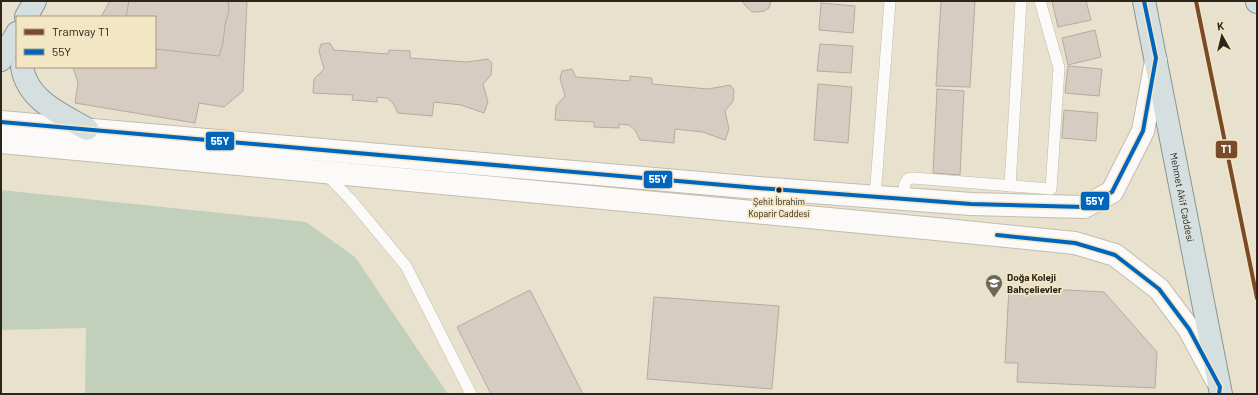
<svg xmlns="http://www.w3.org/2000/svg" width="1258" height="395" viewBox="0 0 1258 395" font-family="Barlow,sans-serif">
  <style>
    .forest { fill: #c2d0bb }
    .building { fill: #d7ccc1; stroke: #b5aba0 }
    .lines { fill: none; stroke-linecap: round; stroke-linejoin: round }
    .service-casing { stroke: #c3bdae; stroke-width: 12 }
    .tertiary-casing { stroke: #c3bdae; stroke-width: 24 }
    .primary-casing { stroke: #889795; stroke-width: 24 }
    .service { stroke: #fcfaf8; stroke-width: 11 }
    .tertiary { stroke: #fcfaf8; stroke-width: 22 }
    .primary { stroke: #d6dfe0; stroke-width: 22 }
    .bus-1-casing { stroke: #f3e6c4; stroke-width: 7 }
    .bus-1 { stroke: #0065bd; stroke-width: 4 }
    .tram-1-casing { stroke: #f3e6c4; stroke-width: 7 }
    .tram-1 { stroke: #7a4b2a; stroke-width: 4 }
    .bus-dot { fill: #2b2619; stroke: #f3e6c4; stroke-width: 1.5 }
    .labels { text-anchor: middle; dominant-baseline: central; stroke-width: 3.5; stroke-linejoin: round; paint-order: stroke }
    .bus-label { font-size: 9px; fill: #2b2619; stroke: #f3e6c4 }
    .street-label { font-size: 10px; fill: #2b2619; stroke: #f3e6c4 }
    .poi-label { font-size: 10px; font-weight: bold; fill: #2b2619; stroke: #f3e6c4; text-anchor: start }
    .line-badge { stroke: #f3e6c4; stroke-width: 1.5 }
    .badge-label { font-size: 11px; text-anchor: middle; font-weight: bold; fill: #fff }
  </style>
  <rect width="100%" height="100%" fill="#e8e1ce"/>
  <path class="forest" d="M1,190L306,222L355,257L448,394H85L86,328L1,330Z"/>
  <g class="building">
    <path d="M110,1H247L243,91L224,107L199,103L195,123L75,103L78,83L73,67H155V17H101Z"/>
    <path d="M129,1H228L229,11L225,25L223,43L219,56L155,49V17H126Z"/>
    <path d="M741,1H771L769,8L764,11L757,12H752Z"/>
    <path d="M941,1H975L970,87L936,86Z"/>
    <path d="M1052,1H1086L1091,20L1058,27Z"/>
    <path d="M821,3L855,6L853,33L819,30Z"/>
    <path d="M1095,30L1101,57L1068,65L1062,38Z"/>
    <path d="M330,43L334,50L388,54L389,50L410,51V58L467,62L488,59L492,63L491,75L483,84L488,102L484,113L461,105L434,102L432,116L398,113L393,103L387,98L377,97V102L352,100L353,95L313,93L314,79L324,69L319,51L321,44Z"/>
    <path d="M820,44L853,46L851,73L817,71Z"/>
    <path d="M1068,66L1102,69L1099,96L1065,93Z"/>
    <path d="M572,69L576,77L630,81V76L652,78V84L708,89L730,85L734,90L733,101L725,111L729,129L725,140L703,132L675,129L674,143L640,140L635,130L629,125L619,124V128L594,127V122L555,120L556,106L565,96L560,78L562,71Z"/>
    <path d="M818,84L852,87L848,143L814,140Z"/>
    <path d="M937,89L964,91L960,175L933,173Z"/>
    <path d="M1064,110L1098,113L1096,141L1062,138Z"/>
    <path d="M1009,287L1104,292L1157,352L1155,388L1017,382L1018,363H1005Z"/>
    <path d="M530,290L583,394H491L457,327Z"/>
    <path d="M654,297L779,306L772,389L647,379Z"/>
  </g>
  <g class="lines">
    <defs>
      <g id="service">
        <path d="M326,174L351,200L406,266L471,394"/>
        <path d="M1010,186L1021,1"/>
        <path d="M875,197L890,1"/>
        <path d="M903,199L905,183L908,179L913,178L1051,189L1059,68L1040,1"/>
      </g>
      <g id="tertiary">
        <path d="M1,122L758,188L971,204L1084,207L1112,192L1143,131L1156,61"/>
        <path d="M1,142L936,229L1075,243L1115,255L1159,289L1189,329L1216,379"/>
      </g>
      <g id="primary">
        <path id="s1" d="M1144,1L1221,394"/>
        <path d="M1257,1V2"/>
        <path d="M26,17L35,1"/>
        <path d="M1,60L17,33"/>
        <path d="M22,67C27,100 61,114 87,129"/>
      </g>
    </defs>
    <use href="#service" class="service-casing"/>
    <use href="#tertiary" class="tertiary-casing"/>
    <use href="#primary" class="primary-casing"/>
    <use href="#service" class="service"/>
    <use href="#tertiary" class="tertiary"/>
    <use href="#primary" class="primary"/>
    <defs>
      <g id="bus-1">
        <path d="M1,122L758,188L971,204L1084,207L1112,192L1143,131L1156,58L1144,1"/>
        <path d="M997,235L1075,243L1115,255L1159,289L1189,329L1220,387L1219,394"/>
      </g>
    </defs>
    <use href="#bus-1" class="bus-1-casing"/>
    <use href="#bus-1" class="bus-1"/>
    <defs>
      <path id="tram-1" d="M1196,1L1257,298"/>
    </defs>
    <use href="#tram-1" class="tram-1-casing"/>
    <use href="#tram-1" class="tram-1"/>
  </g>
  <defs>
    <symbol id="school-pin" viewBox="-11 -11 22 30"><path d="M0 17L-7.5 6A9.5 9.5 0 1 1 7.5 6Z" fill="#6d6758" stroke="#f3e6c4"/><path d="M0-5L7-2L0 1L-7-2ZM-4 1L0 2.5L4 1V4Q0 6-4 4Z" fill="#fff"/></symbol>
  </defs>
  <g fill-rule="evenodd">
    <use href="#school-pin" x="984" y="273" width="20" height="27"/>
  </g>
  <circle class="bus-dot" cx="779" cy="190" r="3.5"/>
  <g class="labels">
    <g class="bus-label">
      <text x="779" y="201">Şehit İbrahim<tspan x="779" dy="12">Koparir Caddesi</tspan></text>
    </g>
    <g class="street-label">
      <text stroke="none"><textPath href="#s1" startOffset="200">Mehmet Akif Caddesi</textPath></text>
    </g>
    <g class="poi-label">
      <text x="1007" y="277">Doğa Koleji<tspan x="1007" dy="12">Bahçelievler</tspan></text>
    </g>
  </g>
  <g class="line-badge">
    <rect x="205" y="131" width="30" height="20" rx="4" fill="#0065bd"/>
    <rect x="1215" y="140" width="23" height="19" rx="4" fill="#7a4b2a"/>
    <rect x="643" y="170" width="30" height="19" rx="4" fill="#0065bd"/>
    <rect x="1080" y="191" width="30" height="20" rx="4" fill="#0065bd"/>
  </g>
  <g class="badge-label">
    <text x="220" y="145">55Y</text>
    <text x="1226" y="153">T1</text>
    <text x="658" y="183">55Y</text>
    <text x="1095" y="205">55Y</text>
  </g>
  <rect width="1258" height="395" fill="none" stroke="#2b2619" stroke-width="4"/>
  <rect x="16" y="16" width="140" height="52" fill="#f3e6c4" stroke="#a39980"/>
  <rect x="24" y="29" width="20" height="6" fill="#7a4b2a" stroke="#a39980"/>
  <text x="52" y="36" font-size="12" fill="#2b2619">Tramvay T1</text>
  <rect x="24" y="49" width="20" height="6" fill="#0065bd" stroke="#a39980"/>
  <text x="52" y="56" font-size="12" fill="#2b2619">55Y</text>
  <g transform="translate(1222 36) rotate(352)" stroke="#f3e6c4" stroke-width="3" paint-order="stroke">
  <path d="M0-3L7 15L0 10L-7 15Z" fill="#2b2619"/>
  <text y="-6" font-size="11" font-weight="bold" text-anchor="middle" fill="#2b2619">K</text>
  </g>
</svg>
